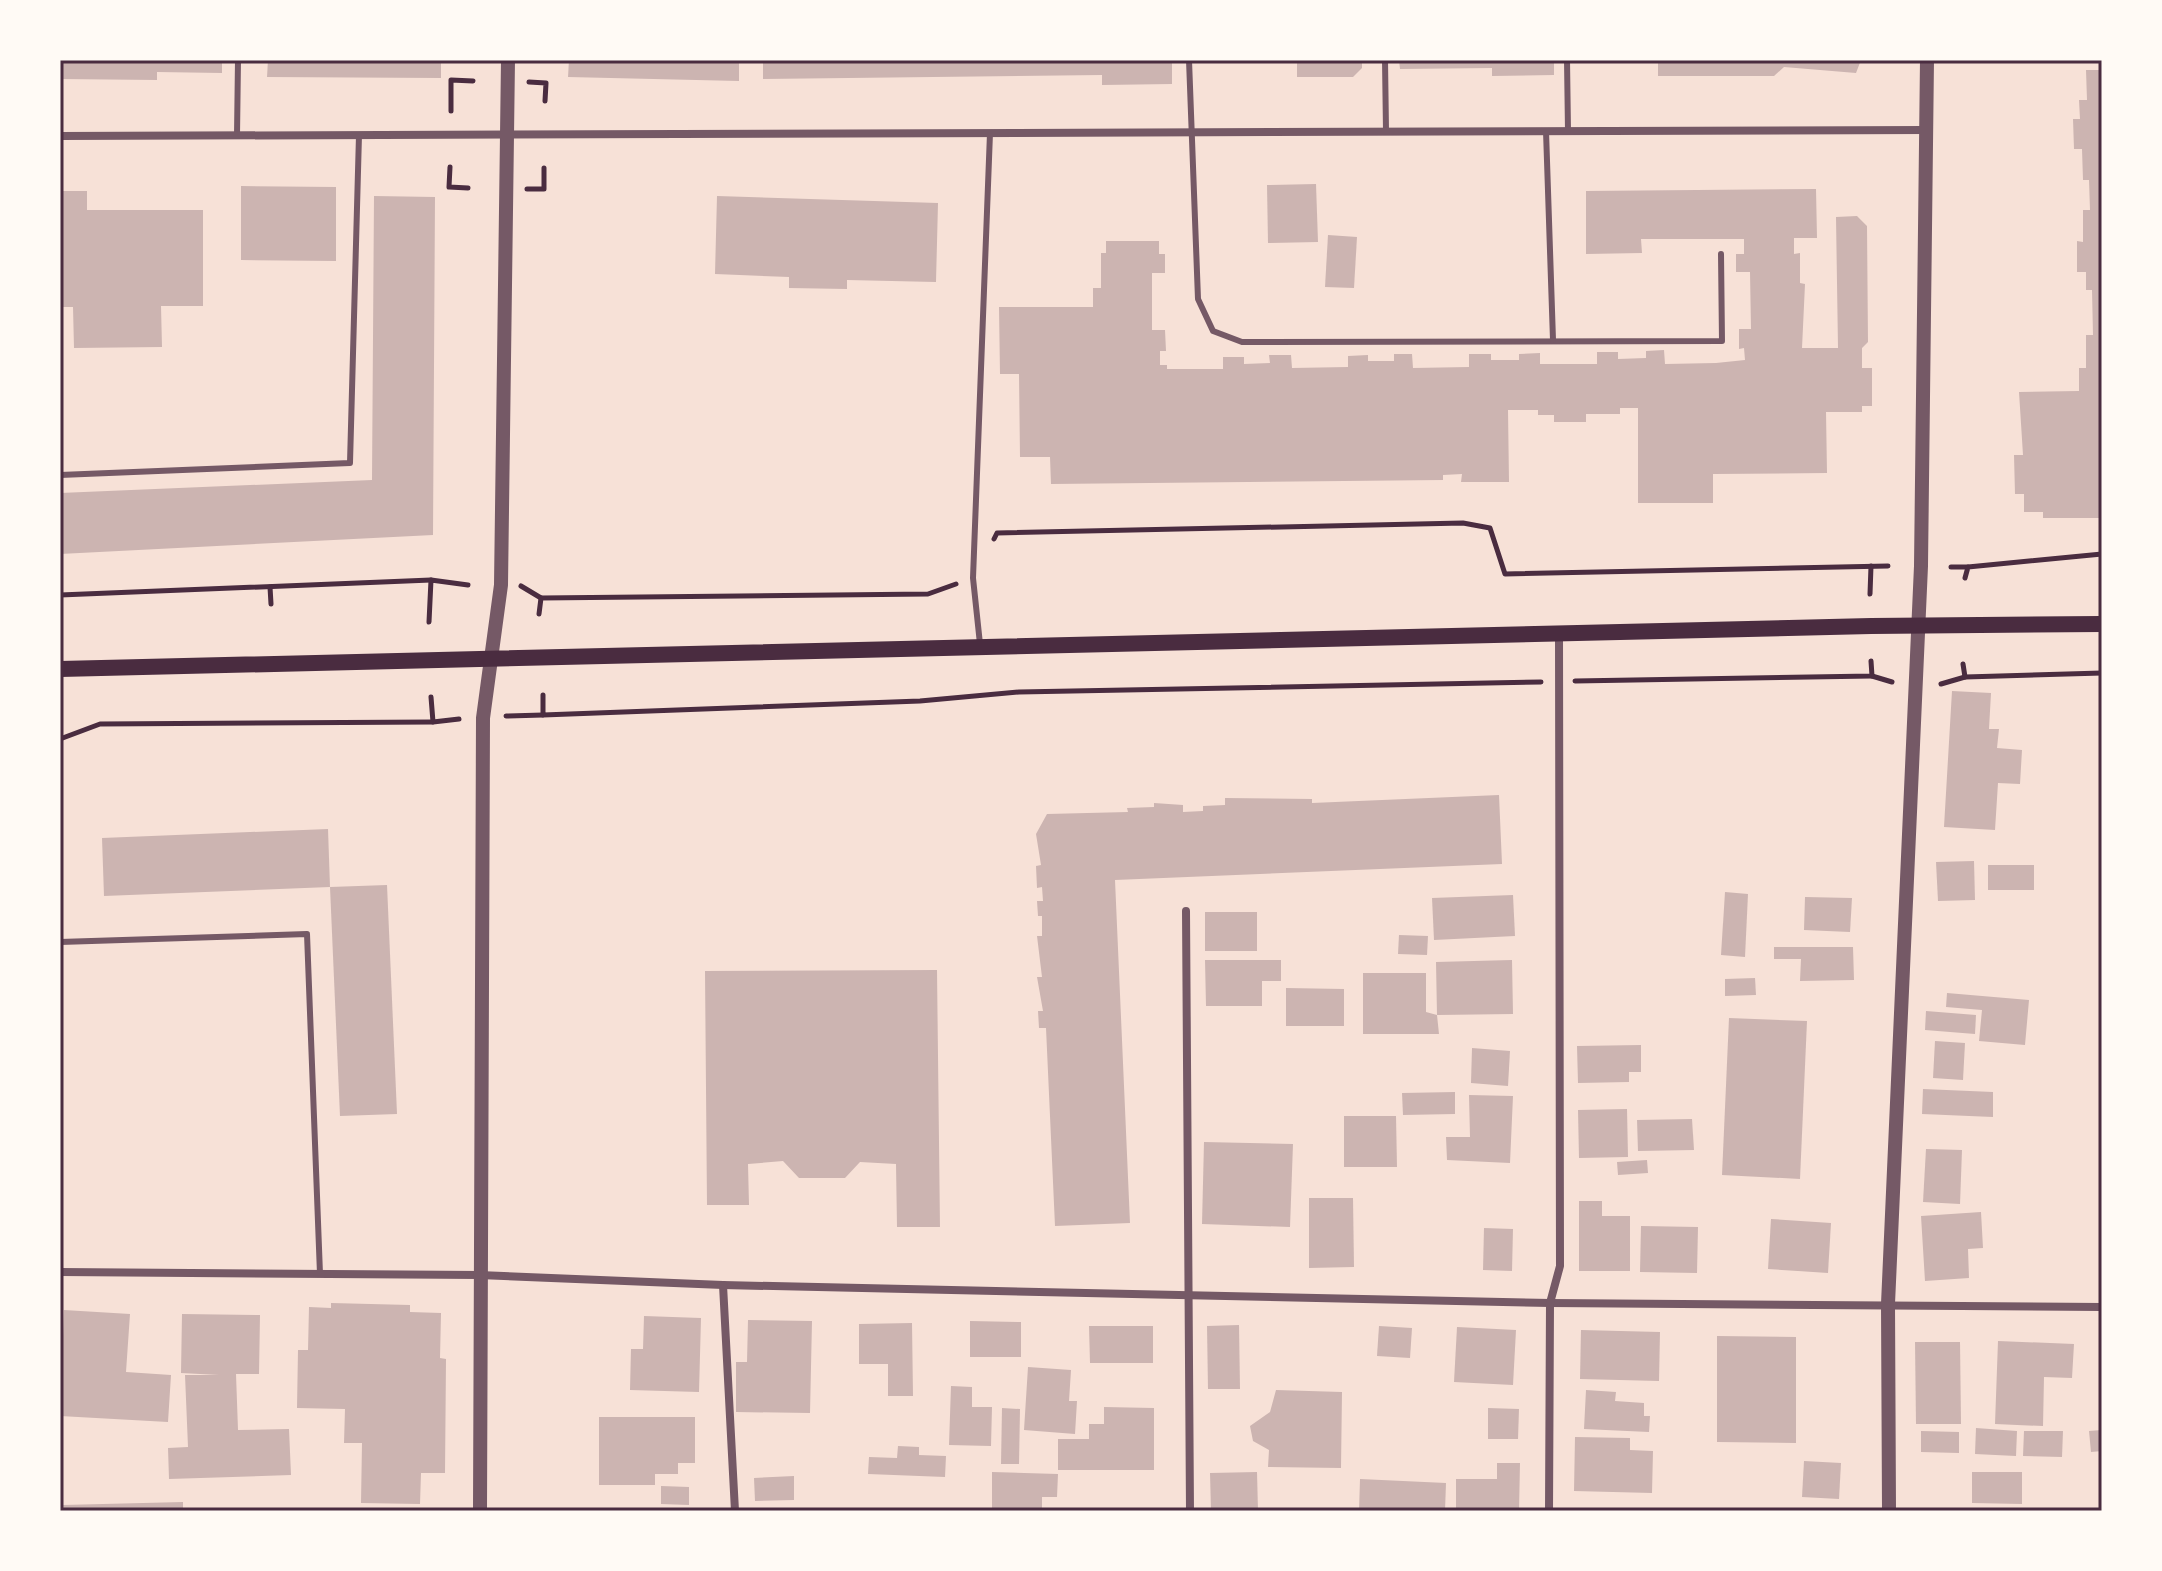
<svg xmlns="http://www.w3.org/2000/svg" width="2162" height="1571" viewBox="0 0 2162 1571" font-family="Manrope,sans-serif">
  <style>
    .building { fill: #ccb4b1 }
    .lines { fill: none; stroke-linecap: round; stroke-linejoin: round }
    .path { stroke: #4a2c40; stroke-width: 5 }
    .service { stroke: #755966; stroke-width: 6 }
    .minor { stroke: #755966; stroke-width: 8 }
    .tertiary { stroke: #755966; stroke-width: 14 }
    .secondary { stroke: #4a2c40; stroke-width: 16 }
    .neatline { fill: none; stroke: #4a2c40; stroke-width: 3 }
  </style>
  <rect width="100%" height="100%" fill="#f7e1d7"/>
  <g class="building">
    <path d="M60,60H222V73L157,72V80L60,79Z"/>
    <path d="M268,60H441V78L267,77Z"/>
    <path d="M569,60H739V81L568,77Z"/>
    <path d="M763,60H1172V84L1102,85V75L763,79Z"/>
    <path d="M1297,60H1362V68L1353,77H1297Z"/>
    <path d="M1399,60H1554V75L1492,76V68L1400,69Z"/>
    <path d="M1658,60H1861L1856,73L1784,67L1774,76H1658Z"/>
    <path d="M2086,70H2102V518H2043V512H2024V494H2015L2014,455H2023L2019,392L2079,391V368H2086V335H2093L2092,290H2086V272H2077V241L2083,242V210H2090L2089,180H2083L2082,149H2074L2073,119H2080L2079,100H2087Z"/>
    <path d="M1316,184L1318,242L1268,243L1267,185Z"/>
    <path d="M241,186L336,187V261L241,260Z"/>
    <path d="M1816,189L1817,238H1794V254L1800,253V283L1805,284L1802,348H1838L1836,217L1857,216L1867,226L1868,342L1862,348V368H1872V406H1862V412H1826L1827,473L1713,474V503H1638V408H1620V414H1586V422H1554V415H1538V410H1508L1509,482H1461L1462,474L1443,475V480L1051,484L1050,457H1020L1019,374H1000L999,307H1093V288H1101V253H1106V241H1159V254H1165V273H1152V330H1165L1166,351H1160V365H1167V369H1223V357H1244V364L1270,363L1269,355H1291L1292,368L1348,367V356L1368,355V361H1394V354H1412L1413,368L1469,367V354H1491V360H1519V354L1540,353V364H1597V352H1618V359L1646,358V351L1664,350L1665,364L1716,363L1745,360L1744,348L1739,349V329H1751L1750,272H1736V254H1744V239H1641L1642,253L1586,254V191Z"/>
    <path d="M60,191H87V210H203V306H161L162,347L74,348L73,307H60Z"/>
    <path d="M374,196L435,197L433,535L60,554V493L372,480Z"/>
    <path d="M717,196L938,203L936,282L847,280V289L789,288V277L715,274Z"/>
    <path d="M1328,235L1357,237L1354,288L1325,287Z"/>
    <path d="M1952,691L1991,693L1989,729H1999L1997,748L2022,750L2020,784L1998,783L1995,830L1944,827Z"/>
    <path d="M1499,795L1502,864L1115,880L1130,1223L1055,1226L1046,1028H1039L1038,1011H1043L1037,977H1042L1037,936H1042V916H1038L1037,901H1043L1042,887L1037,888L1036,866L1041,865L1036,834L1047,814L1128,812L1127,808L1154,807V803L1183,805V812L1203,811V806L1225,805V798L1312,799V803Z"/>
    <path d="M328,829L330,887L104,896L102,838Z"/>
    <path d="M1974,861L1975,900L1938,901L1936,862Z"/>
    <rect x="1988" y="865" width="46" height="25"/>
    <path d="M387,885L397,1114L340,1116L330,887Z"/>
    <path d="M1725,892L1748,894L1745,957L1721,955Z"/>
    <path d="M1513,895L1515,936L1434,940L1432,898Z"/>
    <path d="M1805,897L1852,898L1850,932L1804,930Z"/>
    <rect x="1205" y="912" width="52" height="39"/>
    <path d="M1399,935L1428,936L1427,955L1398,954Z"/>
    <path d="M1774,947H1853L1854,980L1800,981L1801,959H1774Z"/>
    <path d="M1205,960H1281V981H1262V1006H1206Z"/>
    <path d="M1512,960L1513,1014L1437,1015L1439,1034H1363V973H1426V1012L1437,1015L1436,962Z"/>
    <path d="M937,970L940,1227H897L896,1164L860,1162L845,1178H799L783,1161L748,1164L749,1205H707L705,971Z"/>
    <path d="M1755,978L1756,995L1725,996V979Z"/>
    <path d="M1286,988L1344,989V1026H1286Z"/>
    <path d="M1947,993L2029,1000L2025,1045L1979,1041L1982,1010L1946,1007Z"/>
    <path d="M1926,1011L1976,1015L1975,1034L1925,1030Z"/>
    <path d="M1729,1018L1807,1021L1800,1179L1722,1175Z"/>
    <path d="M1935,1041L1965,1043L1963,1080L1933,1078Z"/>
    <path d="M1641,1045V1072H1629V1082L1578,1083L1577,1046Z"/>
    <path d="M1472,1048L1510,1051L1508,1086L1471,1083Z"/>
    <path d="M1923,1089L1993,1092V1117L1922,1114Z"/>
    <path d="M1455,1092V1114L1403,1115L1402,1093Z"/>
    <path d="M1469,1095L1513,1096L1510,1163L1447,1160L1446,1137H1470Z"/>
    <path d="M1627,1109L1628,1157L1579,1158L1578,1110Z"/>
    <path d="M1344,1116H1396L1397,1167H1344Z"/>
    <path d="M1692,1119L1694,1150L1638,1151L1637,1120Z"/>
    <path d="M1204,1142L1293,1144L1290,1227L1202,1224Z"/>
    <path d="M1926,1149L1962,1150L1960,1204L1923,1202Z"/>
    <path d="M1647,1160L1648,1173L1618,1175L1617,1162Z"/>
    <path d="M1309,1198H1353L1354,1267L1309,1268Z"/>
    <path d="M1579,1201H1602V1216H1630V1271H1579Z"/>
    <path d="M1981,1212L1983,1248L1968,1249L1969,1278L1925,1281L1921,1216Z"/>
    <path d="M1771,1219L1831,1223L1828,1273L1768,1269Z"/>
    <path d="M1641,1226L1698,1227L1697,1273L1640,1272Z"/>
    <path d="M1484,1228L1513,1229L1512,1271L1483,1270Z"/>
    <path d="M331,1303L410,1305V1312L441,1313L440,1358L446,1359L445,1473H421L420,1504L361,1503L362,1443H344L345,1409L297,1408L298,1350H308L309,1307L331,1308Z"/>
    <path d="M64,1310L130,1314L126,1372L171,1375L168,1422L60,1416Z"/>
    <path d="M182,1314L260,1315L259,1374H236L238,1430L289,1429L291,1475L169,1479L168,1448L188,1447L185,1375H219L181,1373Z"/>
    <path d="M644,1316L701,1318L699,1392L630,1390L631,1349H643Z"/>
    <path d="M748,1320L812,1321L810,1413L736,1412V1362H747Z"/>
    <path d="M970,1321L1021,1322V1357H970Z"/>
    <path d="M912,1323L913,1396H888V1364H859V1324Z"/>
    <path d="M1239,1325L1240,1389H1208L1207,1326Z"/>
    <path d="M1089,1326H1153V1363H1090Z"/>
    <path d="M1379,1326L1412,1328L1410,1358L1377,1356Z"/>
    <path d="M1457,1327L1516,1330L1513,1385L1454,1382Z"/>
    <path d="M1581,1330L1660,1332L1659,1381L1580,1379Z"/>
    <path d="M1717,1336L1796,1337V1443L1717,1442Z"/>
    <path d="M1998,1341L2074,1344L2072,1378L2044,1377L2043,1426L1995,1424Z"/>
    <path d="M1915,1342H1960L1961,1424H1916Z"/>
    <path d="M1028,1367L1071,1370L1069,1401H1077L1075,1434L1024,1430Z"/>
    <path d="M951,1386L972,1387V1407H992L991,1446L949,1445Z"/>
    <path d="M1276,1390L1342,1392L1341,1468L1268,1467L1269,1450L1253,1441L1250,1426L1270,1412Z"/>
    <path d="M1586,1390L1616,1392L1615,1401L1644,1403V1416H1650L1649,1432L1584,1429Z"/>
    <path d="M1104,1407L1154,1408V1470H1058V1439H1089V1424H1104Z"/>
    <path d="M1002,1408L1020,1409L1019,1464H1001Z"/>
    <path d="M1488,1408L1519,1409L1518,1439H1488Z"/>
    <path d="M599,1417H695V1463H678V1474H655V1485H599Z"/>
    <path d="M1976,1428L2017,1431L2016,1456L1975,1454Z"/>
    <path d="M2102,1430V1451L2091,1452L2089,1431Z"/>
    <path d="M1921,1431L1959,1432V1453L1921,1452Z"/>
    <path d="M2024,1431H2063L2062,1457L2023,1456Z"/>
    <path d="M1575,1437L1630,1438V1450L1653,1451L1652,1493L1574,1491Z"/>
    <path d="M898,1446L919,1447V1455L946,1456L945,1477L868,1474L869,1457L897,1458Z"/>
    <path d="M1804,1461L1841,1463L1839,1499L1802,1497Z"/>
    <path d="M1497,1463H1520L1519,1511L1456,1510V1479H1497Z"/>
    <path d="M992,1472L1058,1474L1057,1497H1042V1511H992Z"/>
    <path d="M1257,1472L1258,1511H1211L1210,1473Z"/>
    <path d="M1972,1472H2022V1504L1972,1503Z"/>
    <path d="M794,1476V1500L755,1501L754,1478Z"/>
    <path d="M1360,1479L1446,1483L1445,1511H1359Z"/>
    <path d="M661,1486L689,1487V1505L661,1504Z"/>
    <path d="M183,1502V1511H64L63,1505Z"/>
  </g>
  <g class="lines">
    <g class="path">
      <path d="M529,82L546,83L545,101"/>
      <path d="M451,111V80L473,81"/>
      <path d="M450,167L449,187L468,188"/>
      <path d="M527,189H544V168"/>
      <path d="M994,539L997,533L1463,523L1490,528L1505,574L1888,566"/>
      <path d="M1951,567H1968"/>
      <path d="M1965,578L1968,567L2102,554"/>
      <path d="M521,586L541,598"/>
      <path d="M270,587L271,604"/>
      <path d="M1870,594L1871,566"/>
      <path d="M60,595L431,580"/>
      <path d="M539,614L541,598L928,594L956,584"/>
      <path d="M429,622L431,580L468,585"/>
      <path d="M1963,664L1965,677L2102,673"/>
      <path d="M1872,676L1892,682"/>
      <path d="M1575,681L1872,676L1871,661"/>
      <path d="M1941,684L1965,677"/>
      <path d="M543,695V715L920,701L1019,692L1541,682"/>
      <path d="M431,697L433,722L459,719"/>
      <path d="M506,716L543,715"/>
      <path d="M60,739L100,724L433,722"/>
    </g>
    <g class="service">
      <path d="M1189,60L1198,299L1213,331L1242,342L1722,341L1721,254"/>
      <path d="M1385,60L1386,131"/>
      <path d="M1567,60L1568,131"/>
      <path d="M1546,131L1553,340"/>
      <path d="M237,135L238,60"/>
      <path d="M60,475L350,463L359,135"/>
      <path d="M980,644L973,578L990,133"/>
      <path d="M60,942L307,934L320,1274"/>
    </g>
    <g class="minor">
      <path d="M60,136L1927,130"/>
      <path d="M1186,911L1190,1511"/>
      <path d="M60,1272L479,1275L723,1285L1550,1303L2102,1307"/>
      <path d="M723,1285L735,1511"/>
      <path d="M1549,1511L1550,1303L1560,1266L1559,635"/>
    </g>
    <g class="tertiary">
      <path d="M480,1511L483,718L501,585L508,60"/>
      <path d="M1889,1511L1888,1304L1921,566L1927,60"/>
    </g>
    <path class="secondary" d="M60,669L1871,626L2102,624"/>
  </g>
  <rect width="2162" height="1571" fill="none" stroke="#fffaf5" stroke-width="124"/>
  <rect x="62" y="62" width="2038" height="1447" class="neatline"/>
</svg>
